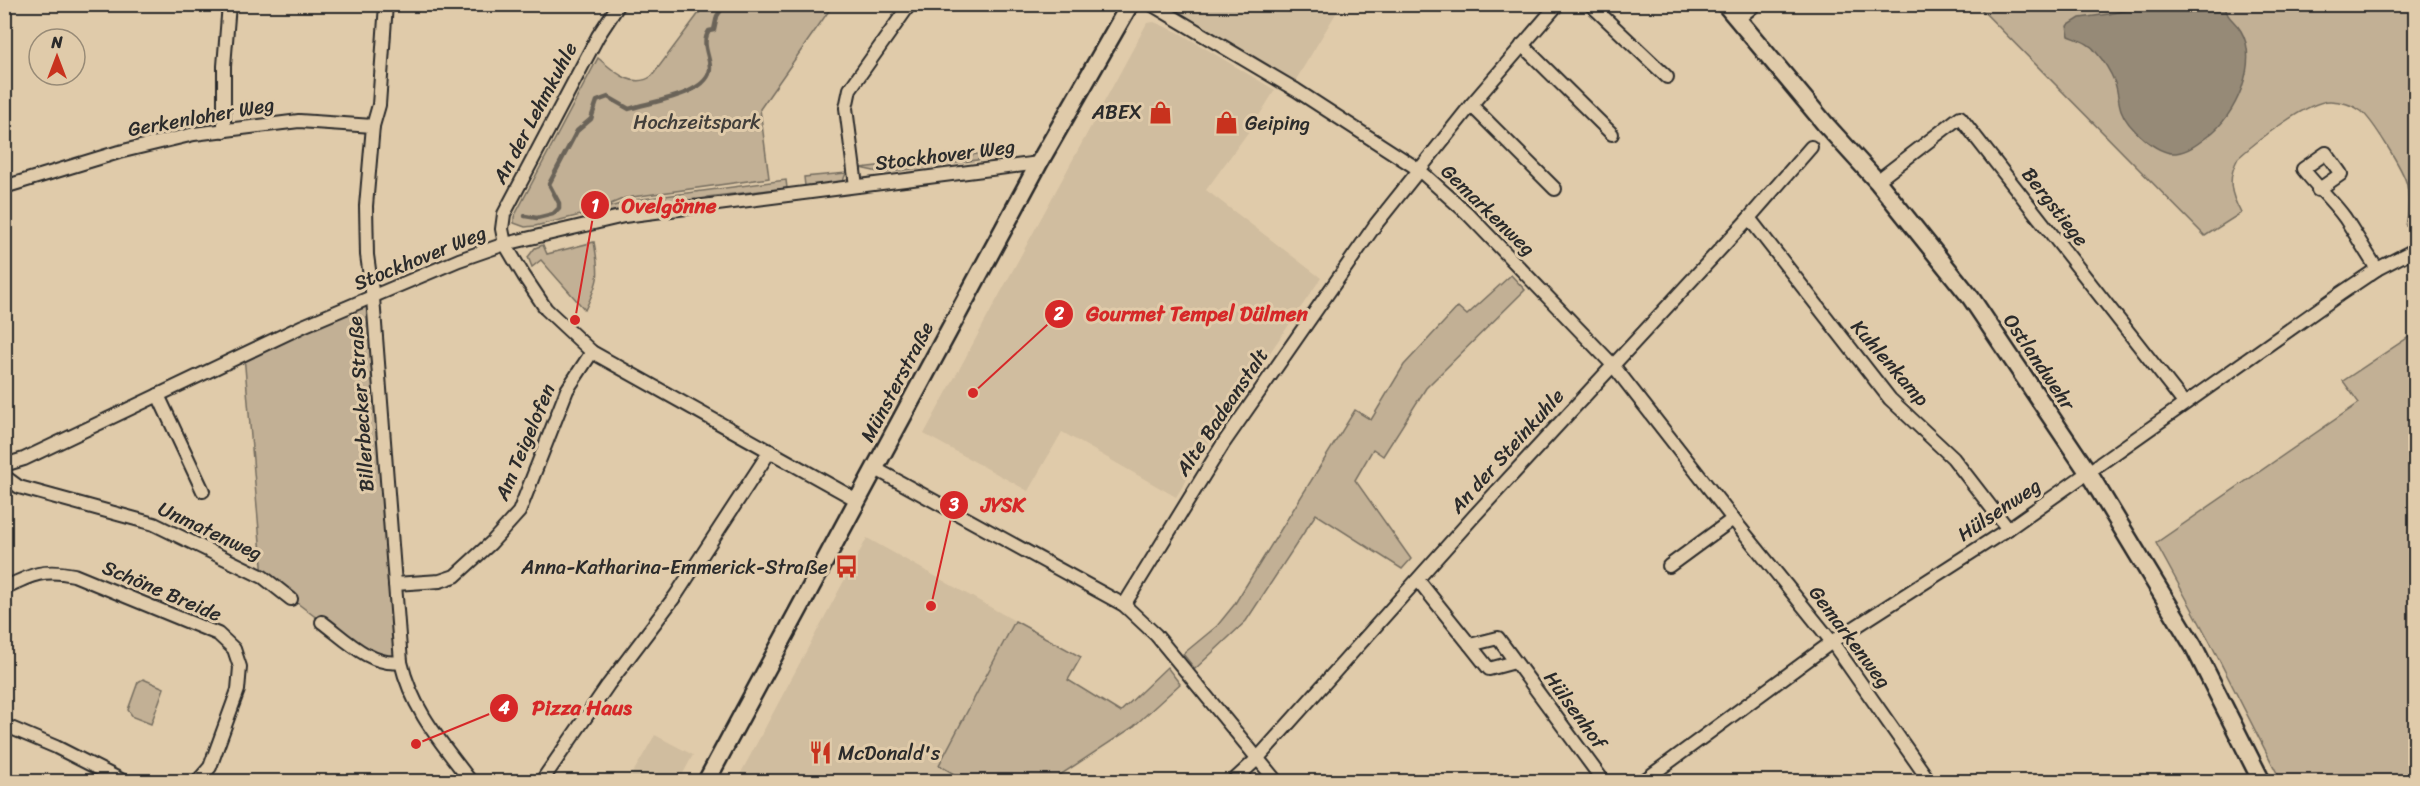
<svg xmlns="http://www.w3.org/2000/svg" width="2420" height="786" viewBox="0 0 2420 786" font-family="Sriracha,sans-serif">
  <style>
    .built { fill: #d0bd9f }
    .green { fill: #c2b095; stroke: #766e60; stroke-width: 1.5 }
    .water { fill: #968a77; stroke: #6b6459; stroke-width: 1.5 }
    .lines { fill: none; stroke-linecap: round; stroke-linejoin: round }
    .stream { stroke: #6b6459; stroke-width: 4.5 }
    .street-casing { stroke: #2b2b2b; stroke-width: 16 }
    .secondary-casing { stroke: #2b2b2b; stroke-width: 21 }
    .street { stroke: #e0cbaa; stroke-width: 12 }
    .secondary { stroke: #e0cbaa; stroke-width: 16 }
    .labels { text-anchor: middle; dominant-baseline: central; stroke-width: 6; stroke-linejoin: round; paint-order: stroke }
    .poi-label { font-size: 20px; fill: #2b2b2b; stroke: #e0cbaa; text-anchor: end }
    .street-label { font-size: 20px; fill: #2b2b2b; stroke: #e0cbaa }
    .park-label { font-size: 20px; fill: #423f3b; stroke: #e0cbaa }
    .leader { fill: none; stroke: #d62828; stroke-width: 2 }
    .callout-dot { fill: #d62828; stroke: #e0cbaa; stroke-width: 2 }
    .mark-label { font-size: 18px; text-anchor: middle; font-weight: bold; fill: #fff }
    .callout-label { font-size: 21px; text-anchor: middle; font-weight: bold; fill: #d62828; stroke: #e0cbaa; stroke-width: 6; stroke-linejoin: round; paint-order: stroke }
  </style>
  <rect width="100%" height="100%" fill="#e0cbaa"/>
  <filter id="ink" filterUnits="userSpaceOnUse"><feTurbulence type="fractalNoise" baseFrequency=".0167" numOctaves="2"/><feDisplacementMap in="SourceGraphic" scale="12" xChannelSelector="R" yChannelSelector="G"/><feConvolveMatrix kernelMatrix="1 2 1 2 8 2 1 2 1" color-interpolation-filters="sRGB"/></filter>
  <g filter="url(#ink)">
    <g class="built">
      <path d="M1164,5H1341L1294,83Z"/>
      <path d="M1154,22L1178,32L1275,90L1252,127L1206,190L1321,278L1215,433L1176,497L1062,432L1028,491L924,434L1147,23Z"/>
      <path d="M867,538L1015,621L939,765L955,774L951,781L736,782Z"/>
      <path d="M655,735L693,755L679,781H628Z"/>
    </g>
    <g class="green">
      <path d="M705,5H833L760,109L769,178L625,198L589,213L535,226L525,227L514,223V217L598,58C613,70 632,90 652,76Z"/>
      <path d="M1977,5H2415V227L2406,226C2409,212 2410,198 2407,185C2404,171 2372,119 2361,111C2353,105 2340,101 2330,101C2307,101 2256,142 2238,158C2227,179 2230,193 2241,213L2205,236Z"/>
      <path d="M1012,150L1013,155L883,173L860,168Z"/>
      <path d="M846,173L843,181L805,186L804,177Z"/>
      <path d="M786,180L787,188L707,197V199L695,202V199L594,214L603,209L634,200Z"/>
      <path d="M594,242C600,275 600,279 585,310L541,260L532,267L528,257L535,248L543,245L547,254Z"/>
      <path d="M1511,275L1525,290L1426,388L1383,456L1373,449L1355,480L1411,559L1402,569L1316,514L1246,621L1195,669L1183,654L1217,626L1234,605L1355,410L1371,420L1404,365L1458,307L1467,315Z"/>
      <path d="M373,298L401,662L390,664L322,622L263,577L244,355Z"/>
      <path d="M2415,333V781H2281L2210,642L2156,543L2359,403L2343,381Z"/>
      <path d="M1015,621L1081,657L1068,680L1120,712L1167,667L1180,684L1133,727L1051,781H951L954,774L939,765Z"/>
      <path d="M143,679L164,688L151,724L133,717L128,710L138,682Z"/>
    </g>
    <path class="water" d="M2150,5H2225C2227,20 2234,19 2241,31C2260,62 2235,117 2208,136C2199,143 2188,152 2176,153C2157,155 2127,127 2121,110C2118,101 2118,92 2115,83C2111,73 2103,60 2096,52C2090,43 2078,40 2069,36L2067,26L2080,18L2109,14Z"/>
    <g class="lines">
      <path class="stream" d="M525,216L537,218L553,214L559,208V203L549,184L577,131L591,119L597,101L608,97L629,109C648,102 711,95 710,67C709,54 701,43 709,31L714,30L717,16L725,4"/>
      <defs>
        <g id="street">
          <path d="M386,4L379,105L373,126L366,206L367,255L373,298L401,662C412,710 442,743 471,782"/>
          <path d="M619,4L598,36L504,214L502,229L505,244L524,276L546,309L592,352L857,500"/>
          <path d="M1151,4L1296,90L1418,169L1467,213L1612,364L1733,519L1832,642L1930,782"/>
          <path d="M1590,4L1667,77"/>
          <path d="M1738,19L1756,4"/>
          <path d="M1522,45L1612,134"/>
          <path d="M1471,105L1555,189"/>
          <path d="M224,131V66L229,4"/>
          <path d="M1877,181L1960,117L2184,403"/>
          <path d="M856,186L846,108L850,89L910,4"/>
          <path d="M4,187L119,152L194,134L299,121L373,126"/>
          <path d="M2318,190L2341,174L2326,153L2303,169C2316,186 2332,200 2345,218C2356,235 2366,252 2377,269"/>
          <path d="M1749,218L1890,399L1953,458L2008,529"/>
          <path d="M158,395L203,491"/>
          <path d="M4,465L24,459L303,326L459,260L505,244L624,216L1039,163"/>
          <path d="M874,468L1124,605L1156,635L1277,782"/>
          <path d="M4,476L19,487L154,524L263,577L291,599"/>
          <path d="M1669,566L1733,519"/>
          <path d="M1418,580L1470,645L1498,638L1604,782"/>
          <path d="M395,584L440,581L455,576L491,543L519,512L567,390L592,352"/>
          <path d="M4,588C33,574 43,569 74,575L218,634L234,649L240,667L238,690L210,767L197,782"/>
          <path d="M1124,605L1223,444L1376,224L1471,105L1558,4"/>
          <path d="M322,622C345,639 371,667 401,662"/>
          <path d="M1470,645L1489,669L1515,662"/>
          <path d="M4,725L56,747L125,782"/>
          <path d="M541,782L608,685L676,595L770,451"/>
          <path d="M1232,782L1257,759L1475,515L1749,218L1811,147"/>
          <path d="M1642,782L1832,642L2008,529L2340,294L2377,269L2416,249"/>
        </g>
        <g id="secondary">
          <path d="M1725,4L1826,125L1877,181L1971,298L2088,472L2194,647L2262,782"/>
          <path d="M706,782L1039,163L1130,4"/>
        </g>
      </defs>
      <use href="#street" class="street-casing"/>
      <use href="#secondary" class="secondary-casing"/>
      <use href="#street" class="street"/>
      <use href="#secondary" class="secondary"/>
    </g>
  </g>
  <defs>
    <symbol id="shop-bare" viewBox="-9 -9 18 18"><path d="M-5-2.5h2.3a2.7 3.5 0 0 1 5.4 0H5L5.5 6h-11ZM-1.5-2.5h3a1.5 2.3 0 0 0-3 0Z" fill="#c8321e" stroke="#e0cbaa" stroke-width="2.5" paint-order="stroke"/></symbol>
    <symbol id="bus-bare" viewBox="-9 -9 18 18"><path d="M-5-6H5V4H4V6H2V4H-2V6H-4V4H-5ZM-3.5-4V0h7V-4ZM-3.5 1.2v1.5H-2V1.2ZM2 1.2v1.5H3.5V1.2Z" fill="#c8321e" stroke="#e0cbaa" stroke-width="2.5" paint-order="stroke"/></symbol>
    <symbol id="restaurant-bare" viewBox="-9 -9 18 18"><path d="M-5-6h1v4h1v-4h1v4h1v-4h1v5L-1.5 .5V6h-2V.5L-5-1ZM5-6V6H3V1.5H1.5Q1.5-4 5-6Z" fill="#c8321e" stroke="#e0cbaa" stroke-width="2.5" paint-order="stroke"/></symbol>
  </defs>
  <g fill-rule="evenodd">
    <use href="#shop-bare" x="1144" y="96" width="33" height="33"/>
    <use href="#shop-bare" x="1210" y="106" width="33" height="33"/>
    <use href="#bus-bare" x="830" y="550" width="33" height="33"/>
    <use href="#restaurant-bare" x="804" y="736" width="33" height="33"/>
  </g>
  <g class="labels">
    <g class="poi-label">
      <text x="1142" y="112">ABEX</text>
      <text x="1245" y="123" text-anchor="start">Geiping</text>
      <text x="828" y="567">Anna-Katharina-Emmerick-Straße</text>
      <text x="838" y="753" text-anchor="start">McDonald's</text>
    </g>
    <g class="street-label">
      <text transform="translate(535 113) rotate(-62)">An der Lehmkuhle</text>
      <text transform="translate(201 117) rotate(-10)">Gerkenloher Weg</text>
      <text transform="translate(945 155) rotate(-7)">Stockhover Weg</text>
      <text transform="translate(2055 207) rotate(52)">Bergstiege</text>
      <text transform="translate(1488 210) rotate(44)">Gemarkenweg</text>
      <text transform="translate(420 258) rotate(-22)">Stockhover Weg</text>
      <text transform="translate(2039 362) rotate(56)">Ostlandwehr</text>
      <text transform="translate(1890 363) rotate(49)">Kuhlenkamp</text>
      <text transform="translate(897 382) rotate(-62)">Münsterstraße</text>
      <text transform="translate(361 404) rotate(-94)">Billerbecker Straße</text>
      <text transform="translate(1222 412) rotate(-56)">Alte Badeanstalt</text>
      <text transform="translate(525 442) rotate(-67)">Am Teigelofen</text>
      <text transform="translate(1507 451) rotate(-48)">An der Steinkuhle</text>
      <text transform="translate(1999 510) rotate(-34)">Hülsenweg</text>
      <text transform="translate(210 531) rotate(25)">Unmatenweg</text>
      <text transform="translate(162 591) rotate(23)">Schöne Breide</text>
      <text transform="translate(1850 637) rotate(53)">Gemarkenweg</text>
      <text transform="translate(1575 710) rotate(54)">Hülsenhof</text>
    </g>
    <g class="park-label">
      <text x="697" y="122">Hochzeitspark</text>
    </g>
  </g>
  <path class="leader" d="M575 320L595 205M973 393L1059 314M931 606L954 505M416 744L504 708"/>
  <g class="callout-dot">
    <circle cx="575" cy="320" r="6"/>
    <circle cx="973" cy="393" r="6"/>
    <circle cx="931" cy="606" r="6"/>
    <circle cx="416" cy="744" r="6"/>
    <circle cx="595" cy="205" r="15"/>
    <circle cx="1059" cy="314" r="15"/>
    <circle cx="954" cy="505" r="15"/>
    <circle cx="504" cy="708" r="15"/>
  </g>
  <g class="mark-label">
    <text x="595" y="212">1</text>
    <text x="1059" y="320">2</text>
    <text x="954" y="511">3</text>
    <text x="504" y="714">4</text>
  </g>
  <g class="callout-label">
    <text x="669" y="213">Ovelgönne</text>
    <text x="1197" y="321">Gourmet Tempel Dülmen</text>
    <text x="1003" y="512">JYSK</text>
    <text x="582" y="715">Pizza Haus</text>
  </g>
  <rect width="2420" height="786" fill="none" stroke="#e0cbaa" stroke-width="24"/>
  <rect x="12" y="12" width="2396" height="762" fill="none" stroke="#2b2b2b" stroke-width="2" filter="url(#ink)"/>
  <g transform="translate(57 57)"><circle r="28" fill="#e0cbaa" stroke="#988b77" stroke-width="1.5"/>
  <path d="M0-4.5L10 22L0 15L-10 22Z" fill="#c8321e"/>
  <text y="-9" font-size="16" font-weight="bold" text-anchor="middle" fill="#2b2b2b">N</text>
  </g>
</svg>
